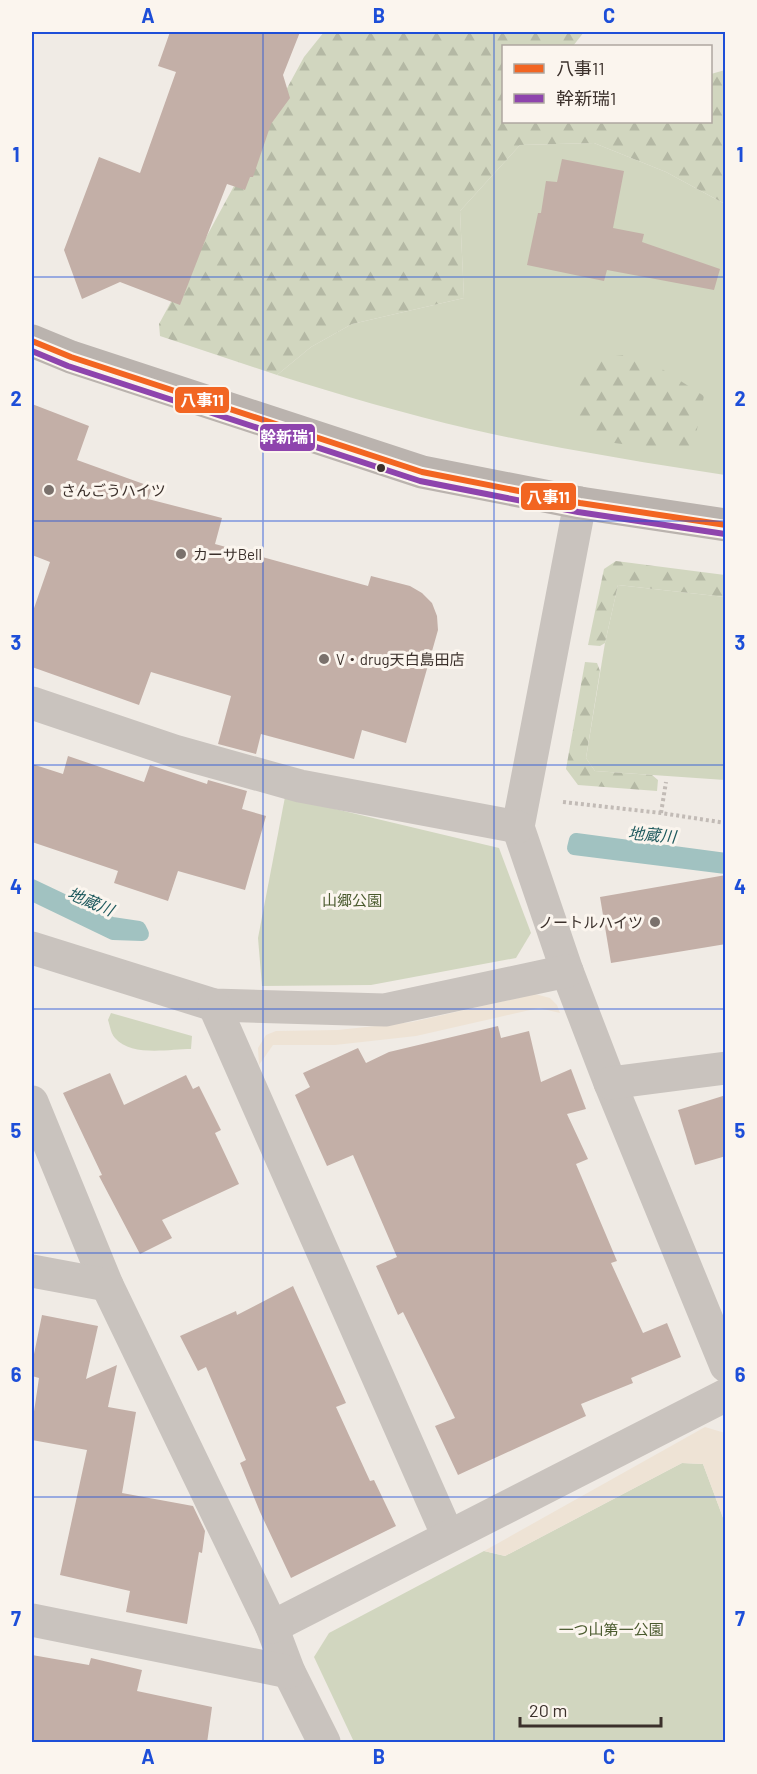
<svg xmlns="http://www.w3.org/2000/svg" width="757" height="1774" viewBox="0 0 757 1774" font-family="Barlow,'Noto Sans JP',sans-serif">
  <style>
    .green { fill: #d1d6bf }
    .forest { fill: url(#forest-firs) }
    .plaza { fill: #eee3d5 }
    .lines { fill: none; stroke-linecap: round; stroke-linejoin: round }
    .stream { stroke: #a1c2c1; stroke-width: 14 }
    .building { fill: #c3afa7 }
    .path { stroke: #c2bbb6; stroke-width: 4; stroke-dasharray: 3 3; stroke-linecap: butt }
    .street { stroke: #c9c3be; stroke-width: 33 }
    .secondary { stroke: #bab3ae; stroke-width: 33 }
    .bus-1-casing { stroke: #fbf5ee; stroke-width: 10 }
    .bus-2-casing { stroke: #fbf5ee; stroke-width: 10 }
    .bus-1 { stroke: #f26522; stroke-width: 6 }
    .bus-2 { stroke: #8e44ad; stroke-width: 6 }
    .grid { fill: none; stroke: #1d4ed8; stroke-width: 1.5; stroke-opacity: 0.55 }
    .bus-dot { fill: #3b302b; stroke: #fbf5ee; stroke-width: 2 }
    .poi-dot { fill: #7a716c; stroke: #fbf5ee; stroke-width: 2 }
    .labels { text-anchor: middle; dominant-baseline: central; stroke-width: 6; stroke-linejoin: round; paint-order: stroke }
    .poi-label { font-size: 15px; fill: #3b302b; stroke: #fbf5ee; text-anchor: start }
    .park-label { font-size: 15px; fill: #4a5a2e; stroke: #fbf5ee }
    .water-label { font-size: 16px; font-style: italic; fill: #1f5a5e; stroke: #fbf5ee }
    .line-badge { stroke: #fbf5ee; stroke-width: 2 }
    .badge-label { font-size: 16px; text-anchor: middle; font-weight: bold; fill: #fff }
    .neatline { fill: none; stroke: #1d4ed8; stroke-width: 2 }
    .grid-label { font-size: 20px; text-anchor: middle; font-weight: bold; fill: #1d4ed8 }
  </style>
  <defs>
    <pattern id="forest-firs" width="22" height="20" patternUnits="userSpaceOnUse" patternTransform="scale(1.5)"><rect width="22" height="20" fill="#d1d6bf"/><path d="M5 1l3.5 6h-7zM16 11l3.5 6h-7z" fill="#b4b8a4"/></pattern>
  </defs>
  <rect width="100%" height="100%" fill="#f0ebe5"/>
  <g class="green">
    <path d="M594,143L666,172L725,204V475C640,462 554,448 470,429C405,414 341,395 277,375L311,347L352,324L464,298L460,211L520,145Z"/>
    <path d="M618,585L725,597V780L595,771L586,758L605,643Z"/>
    <path d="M285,797L499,848L531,933L516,958L371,985L262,986L258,938Z"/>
    <path d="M111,1013L192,1036L191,1049C169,1049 131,1057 115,1038C111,1034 110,1026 108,1020Z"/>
    <path d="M682,1463L703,1464L725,1523V1742H354L314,1657L329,1633L484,1551L505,1556Z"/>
  </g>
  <g class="forest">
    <path d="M324,32H584L573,46H504V122H710L711,74L725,70V204L666,172L594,143L520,145L460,211L464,298L352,324L311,347L277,375L160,336L159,324L304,57Z"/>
    <path d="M637,353L704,396L692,453L599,441L573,409L587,360Z"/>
    <path d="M616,561L725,575V597L618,585L605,643L600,646L588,645L604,569Z"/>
    <path d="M585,662L597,663L600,671L586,758L595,771L652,775L658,780L657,791L578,785L566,769Z"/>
  </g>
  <g class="plaza">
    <path d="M535,994L550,998L557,1005L560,1013L539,1008L416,1036L335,1045H273L259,1065L258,1048L266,1035L276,1031L338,1030L412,1022Z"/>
    <path d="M705,1427L725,1433V1523L703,1464L682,1463L505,1556L484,1551Z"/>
  </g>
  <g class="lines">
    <g class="stream">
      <path d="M726,860L576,840L574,848L726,867"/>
      <path d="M32,886L112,924L139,928L142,934L113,933L32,894"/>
    </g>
  </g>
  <g class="building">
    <path d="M170,32H300L283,75L290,98L271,124L253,177H250L245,190L227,184L180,305L120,282L82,299L64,250L99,157L140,173L176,72L158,66Z"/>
    <path d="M562,159L624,171L613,228L644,234L642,242L720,269L714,290L607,270L604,281L527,265L538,213H541L546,181L557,182Z"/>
    <path d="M32,404L89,426L77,460L152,487L148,499L222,518L215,544L368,586L371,576L410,586L422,593L432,603L437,616L438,630L406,743L362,730L354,759L261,734L256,754L218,744L231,696L151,672L139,705L32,667V614L50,562L32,555Z"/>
    <path d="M68,756L144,782L150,765L207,784L208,780L247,791L242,809L266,816L245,890L178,871L168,901L114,883L118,871L32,842V764L63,774Z"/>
    <path d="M726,875V944L611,963L600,897Z"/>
    <path d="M498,1026L501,1038L529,1031L541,1082L571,1069L586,1109L567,1114L588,1159L576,1164L617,1261L611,1263L643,1333L667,1323L681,1357L631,1378L633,1383L581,1404L586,1416L458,1475L435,1426L455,1418L403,1312L398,1315L376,1266L397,1257L353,1155L327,1166L295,1095L310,1087L303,1073L358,1048L366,1063L389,1052Z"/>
    <path d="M110,1073L124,1105L186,1075L193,1089L199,1086L221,1130L215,1133L239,1184L162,1220L172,1238L140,1254L99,1176L102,1175L63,1093Z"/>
    <path d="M726,1095V1156L695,1165L678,1110Z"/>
    <path d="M293,1286L346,1403L336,1407L370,1481L374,1480L396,1526L291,1578L260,1512L240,1463L246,1460L206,1367L198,1371L180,1336L236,1311L237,1315Z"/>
    <path d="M42,1315L98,1326L86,1379L117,1365L108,1407L136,1412L122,1493L193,1506L205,1531L202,1553L199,1552L187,1624L126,1612L130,1591L60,1575L87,1450L32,1440V1425L39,1378L32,1376V1364Z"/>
    <path d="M32,1655L89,1665L91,1658L142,1670L137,1691L212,1707L207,1743H32Z"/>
  </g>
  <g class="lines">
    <g class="path">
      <path d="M563,802L661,813L726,823"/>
      <path d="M661,813L666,782"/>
    </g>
    <g class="street">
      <path d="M580,503L518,827L567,971L610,1083L726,1366"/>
      <path d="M32,703L174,751L300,786L518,827"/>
      <path d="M32,948L214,1005L385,1010L567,971"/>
      <path d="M214,1005L448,1536"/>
      <path d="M610,1083L726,1068"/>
      <path d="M32,1102L107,1285L272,1627L289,1672L324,1742"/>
      <path d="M32,1271L107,1285"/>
      <path d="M32,1620L289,1672"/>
      <path d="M272,1627L726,1395"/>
    </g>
    <path class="secondary" d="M32,341L71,357L422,472L580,503L726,525"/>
    <defs>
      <path id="bus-1" d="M32,341L71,357L422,472L580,503L726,525"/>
      <path id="bus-2" d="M32,351L68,366L420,481L578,512L725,534"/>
    </defs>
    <use href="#bus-1" class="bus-1-casing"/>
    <use href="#bus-2" class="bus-2-casing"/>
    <use href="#bus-1" class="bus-1"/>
    <use href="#bus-2" class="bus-2"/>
  </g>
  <path class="grid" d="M263,32V1742M494,32V1742M32,277H726M32,521H726M32,765H726M32,1009H726M32,1253H726M32,1497H726"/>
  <circle class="bus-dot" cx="381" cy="468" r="5"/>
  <g class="poi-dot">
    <circle cx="49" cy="490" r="6"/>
    <circle cx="181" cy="554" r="6"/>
    <circle cx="324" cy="659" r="6"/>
    <circle cx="655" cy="922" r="6"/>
  </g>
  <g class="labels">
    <g class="poi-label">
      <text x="61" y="490">さんごうハイツ</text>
      <text x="193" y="554">カーサBell</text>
      <text x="336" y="659">V・drug天白島田店</text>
      <text x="643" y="922" text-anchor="end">ノートルハイツ</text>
    </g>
    <g class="park-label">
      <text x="352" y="900">山郷公園</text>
      <text x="611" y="1629">一つ山第一公園</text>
    </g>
    <g class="water-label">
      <text transform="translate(652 834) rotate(5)">地蔵川</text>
      <text transform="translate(91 901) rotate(23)">地蔵川</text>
    </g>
  </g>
  <g class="line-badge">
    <rect x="174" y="386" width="56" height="28" rx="6" fill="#f26522"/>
    <rect x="259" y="423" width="57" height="29" rx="6" fill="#8e44ad"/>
    <rect x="520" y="482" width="57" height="29" rx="6" fill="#f26522"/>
  </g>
  <g class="badge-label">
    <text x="202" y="406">八事11</text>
    <text x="287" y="443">幹新瑞1</text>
    <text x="548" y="503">八事11</text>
  </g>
  <rect width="757" height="1774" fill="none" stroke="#fbf5ee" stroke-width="66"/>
  <rect x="502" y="45" width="210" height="78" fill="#fbf5ee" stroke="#aea6a0" stroke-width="1.5"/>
  <rect x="514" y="64" width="30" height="9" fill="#f26522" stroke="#aea6a0" stroke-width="1.5"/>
  <text x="556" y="75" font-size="18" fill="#3b302b">八事11</text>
  <rect x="514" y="94" width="30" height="9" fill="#8e44ad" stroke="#aea6a0" stroke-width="1.5"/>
  <text x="556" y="105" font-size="18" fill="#3b302b">幹新瑞1</text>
  <path d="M520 1717v9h141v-9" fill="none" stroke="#3b302b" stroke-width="3"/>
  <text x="529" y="1717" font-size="18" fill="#3b302b" stroke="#fbf5ee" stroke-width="4.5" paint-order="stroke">20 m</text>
  <rect x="33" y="33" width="691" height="1708" class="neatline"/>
  <g class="grid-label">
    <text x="148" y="23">A</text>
    <text x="379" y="23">B</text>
    <text x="609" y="23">C</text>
    <text x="16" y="162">1</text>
    <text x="740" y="162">1</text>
    <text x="16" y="406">2</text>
    <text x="740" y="406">2</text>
    <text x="16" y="650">3</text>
    <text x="740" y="650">3</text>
    <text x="16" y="894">4</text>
    <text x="740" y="894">4</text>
    <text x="16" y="1138">5</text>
    <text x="740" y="1138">5</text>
    <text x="16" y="1382">6</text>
    <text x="740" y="1382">6</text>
    <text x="16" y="1626">7</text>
    <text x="740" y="1626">7</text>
    <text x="148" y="1764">A</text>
    <text x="379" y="1764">B</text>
    <text x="609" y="1764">C</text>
  </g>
</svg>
